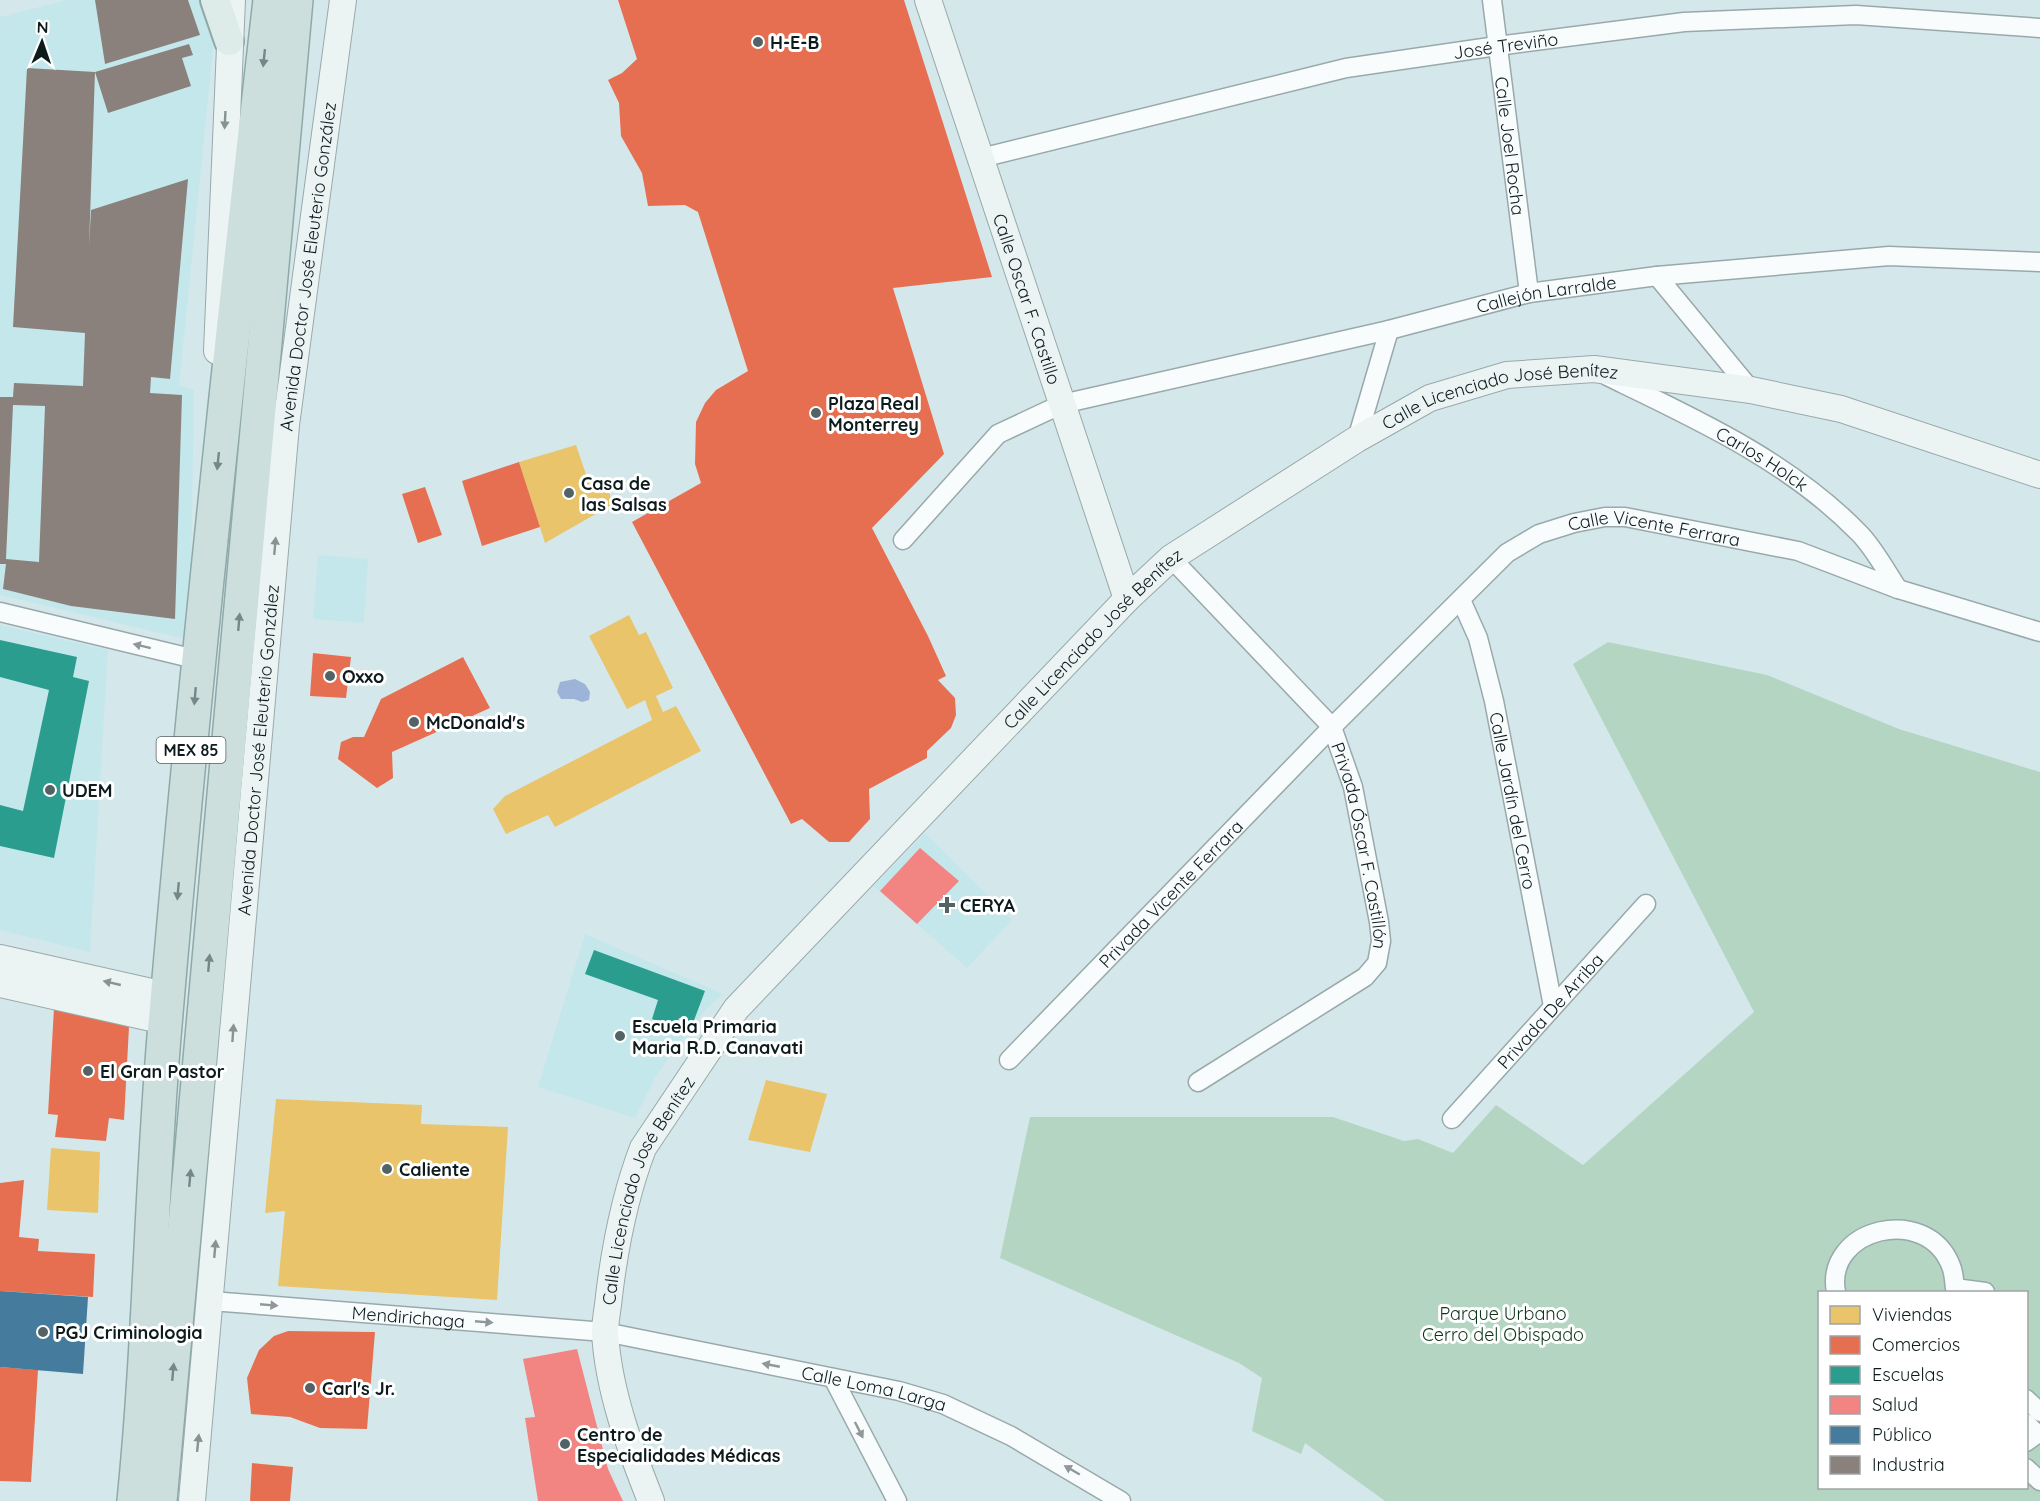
<svg xmlns="http://www.w3.org/2000/svg" width="2040" height="1501" viewBox="0 0 2040 1501" font-family="Quicksand,sans-serif">
  <style>
    .built { fill: #c4e7ec }
    .green { fill: #b3d5c2; fill-rule: evenodd }
    .water { fill: #9db4d8 }
    .homes { fill: #e9c46a }
    .shops { fill: #e76f51 }
    .schools { fill: #2a9d8f }
    .health { fill: #f28482 }
    .public { fill: #457b9d }
    .industry { fill: #8a817c; fill-rule: evenodd }
    .lines { fill: none; stroke-linecap: round; stroke-linejoin: round }
    .street-casing { stroke: #99a9ab; stroke-width: 21 }
    .secondary-casing { stroke: #99a9ab; stroke-width: 28 }
    .primary-casing { stroke: #8fa9a8; stroke-width: 32 }
    .highway-casing { stroke: #8fa9a8; stroke-width: 36 }
    .street { stroke: #f9fcfc; stroke-width: 18 }
    .secondary { stroke: #ebf3f3; stroke-width: 26 }
    .primary { stroke: #ddebe9; stroke-width: 28 }
    .highway { stroke: #ccdfdd; stroke-width: 33 }
    .oneway { fill: #768787 }
    .oneway2 { fill: #879293 }
    .oneway3 { fill: #8f9798 }
    .poi-dot { fill: #536365; stroke: #fff; stroke-width: 2 }
    .labels { text-anchor: middle; dominant-baseline: central; stroke-width: 6; stroke-linejoin: round; paint-order: stroke }
    .shield { fill: #fff; stroke: #565f61; stroke-width: 1.5 }
    .shield-label { font-size: 16px; font-weight: bold; fill: #0d1b1d }
    .poi-label { font-size: 18px; font-weight: bold; fill: #0d1b1d; stroke: #fff; text-anchor: start }
    .street-label { font-size: 18px; fill: #0d1b1d; stroke: #fff }
    .park-label { font-size: 18px; fill: #0d3519; stroke: #fff }
  </style>
  <rect width="100%" height="100%" fill="#d4e8eb"/>
  <g class="built">
    <path d="M67,0H204L213,49L179,386L194,390L190,640L0,595V17Z"/>
    <path d="M318,555L368,559L364,623L313,619Z"/>
    <path d="M0,625L108,650L90,952L0,930Z"/>
    <path d="M925,833L1012,920L967,968L874,886Z"/>
    <path d="M585,934L723,994L708,1007L676,1047L656,1076L635,1118L538,1087Z"/>
  </g>
  <path class="green" d="M1608,642L1767,675L1899,729L2040,772V1501H1385L1305,1443L1301,1454L1252,1431L1262,1378L1239,1363L1000,1258L1030,1117H1333L1404,1141L1418,1139L1453,1153L1496,1105L1583,1165L1754,1012L1573,664ZM1820,1292H2026V1488H1820Z"/>
  <path class="water" d="M575,679L585,684L590,692L589,700L582,702L574,699H561L557,692L560,682Z"/>
  <g class="homes">
    <path d="M576,445L589,483L604,478L613,504L545,543L519,462Z"/>
    <path d="M629,615L639,635L646,632L673,688L656,696L663,712L676,706L701,751L555,827L548,815L506,834L493,809L505,796L652,720L645,700L627,709L589,636Z"/>
    <path d="M766,1080L827,1094L810,1152L748,1140Z"/>
    <path d="M276,1099L422,1105L421,1124L508,1127L497,1300L278,1286L285,1211L265,1213Z"/>
    <path d="M51,1148L100,1152L98,1213L47,1210Z"/>
  </g>
  <g class="shops">
    <path d="M618,0H904L992,277L893,288L944,454L872,528L928,636L946,676L938,680L955,698L956,715L951,728L927,751V758L869,789L870,819L849,842H829L802,819L791,824L632,522L701,483L695,464L696,422L705,403L716,390L748,371L698,212L685,205L648,206L642,173L621,136L619,103L608,80L622,73L637,59Z"/>
    <path d="M519,462L540,527L482,546L462,481Z"/>
    <path d="M425,487L442,535L418,543L402,494Z"/>
    <path d="M313,653L351,657L346,698L310,696Z"/>
    <path d="M463,657L490,708L392,752L393,778L377,788L338,759L341,742L353,737H364L381,699Z"/>
    <path d="M54,1008L129,1027L124,1120L109,1118L106,1141L55,1137L58,1115L48,1114Z"/>
    <path d="M24,1180L19,1237L39,1239L38,1251L95,1254L93,1297L0,1291V1183Z"/>
    <path d="M288,1331L375,1332L367,1429L320,1428L290,1417L251,1414L247,1378L259,1350L274,1336Z"/>
    <path d="M0,1367L38,1370L31,1482L0,1481Z"/>
    <path d="M252,1463L293,1467L290,1501H250Z"/>
  </g>
  <g class="schools">
    <path d="M0,640L77,657L73,677L89,681L54,858L0,846V805L23,811L49,690L0,677Z"/>
    <path d="M594,950L705,991L693,1023L679,1018L676,1028L652,1019L658,1000L585,974Z"/>
  </g>
  <g class="health">
    <path d="M920,848L959,881L917,924L880,891Z"/>
    <path d="M577,1349L608,1469L623,1501H538L525,1418L535,1417L523,1359Z"/>
  </g>
  <path class="public" d="M0,1291L88,1297L83,1374L0,1367Z"/>
  <g class="industry">
    <path d="M95,0H188L200,35L105,64Z"/>
    <path d="M189,44L193,55L182,58L191,86L108,113L95,72L89,247L91,210L188,179L170,379L151,377L150,393L182,395L175,619L71,606L3,589L6,564H0V397H13L14,383L83,386L85,333L13,327L27,68L95,72ZM13,405L45,406L39,562L6,559Z"/>
  </g>
  <g class="lines">
    <defs>
      <g id="street">
        <path id="s1" d="M1492,0L1529,293"/>
        <path id="s2" d="M981,158L1346,68L1497,46L1684,22L1856,15L2040,28"/>
        <path d="M1657,276L1751,390"/>
        <path id="s3" d="M1607,376C1696,419 1789,461 1859,533C1874,548 1886,571 1898,589"/>
        <path d="M1357,439L1389,330"/>
        <path id="s4" d="M903,540L998,434L1062,404L1389,330L1529,293L1657,276L1889,256L2040,262"/>
        <path id="s5" d="M1171,558L1332,727L1353,787L1379,922L1381,941L1377,963L1365,977L1198,1082"/>
        <path id="s6" d="M1461,600L1478,638L1494,701L1553,1006"/>
        <path d="M0,612L199,660"/>
        <path id="s7" d="M1009,1060L1332,727L1507,553L1539,534L1574,523L1605,517H1625L1798,551L1898,589L2040,632"/>
        <path id="s8" d="M1452,1119L1646,904"/>
        <path d="M1836,1292C1824,1228 1927,1203 1951,1266C1954,1273 1954,1281 1955,1288L1985,1292"/>
        <path id="s9" d="M211,1301L605,1332L899,1391L943,1404L1011,1436L1121,1501"/>
        <path d="M833,1378L897,1501"/>
        <path d="M2026,1399L2040,1412"/>
        <path d="M2026,1423L2037,1434L2026,1442"/>
        <path d="M2026,1468L2040,1481"/>
      </g>
      <g id="secondary">
        <path id="s10" d="M928,0L1127,599"/>
        <path d="M217,351L232,0"/>
        <path d="M0,958L169,996"/>
        <path d="M0,984L165,1021"/>
        <path id="s11" d="M192,1501L286,425L343,0"/>
        <path id="s12" d="M651,1501C630,1448 608,1390 605,1332C605,1321 608,1308 609,1296C615,1246 625,1195 643,1148L736,1009L1127,599L1171,558L1357,439L1430,398L1507,375L1594,369L1751,390L1841,409L2040,475"/>
      </g>
      <path id="primary" d="M215,0L229,41"/>
      <g id="highway">
        <path d="M134,1501C150,1343 151,1183 165,1025C194,683 231,341 270,0"/>
        <path d="M160,1501L296,0"/>
      </g>
    </defs>
    <use href="#street" class="street-casing"/>
    <use href="#secondary" class="secondary-casing"/>
    <use href="#primary" class="primary-casing"/>
    <use href="#highway" class="highway-casing"/>
    <use href="#street" class="street"/>
    <use href="#secondary" class="secondary"/>
    <use href="#primary" class="primary"/>
    <use href="#highway" class="highway"/>
  </g>
  <defs><path id="oneway-solid" d="M-6-.8H1V-3.2L6.5 0L1 3.2V.8H-6Z" transform="scale(1.5)"/></defs>
  <g class="oneway">
    <use href="#oneway-solid" transform="translate(264 58) rotate(96)"/>
    <use href="#oneway-solid" transform="translate(218 461) rotate(96)"/>
    <use href="#oneway-solid" transform="translate(239 622) rotate(-85)"/>
    <use href="#oneway-solid" transform="translate(195 696) rotate(95)"/>
    <use href="#oneway-solid" transform="translate(178 891) rotate(95)"/>
    <use href="#oneway-solid" transform="translate(209 963) rotate(-85)"/>
    <use href="#oneway-solid" transform="translate(190 1178) rotate(-85)"/>
    <use href="#oneway-solid" transform="translate(173 1372) rotate(-85)"/>
  </g>
  <g class="oneway2">
    <use href="#oneway-solid" transform="translate(225 120) rotate(93)"/>
    <use href="#oneway-solid" transform="translate(275 546) rotate(-85)"/>
    <use href="#oneway-solid" transform="translate(112 983) rotate(-167)"/>
    <use href="#oneway-solid" transform="translate(233 1033) rotate(-86)"/>
    <use href="#oneway-solid" transform="translate(215 1249) rotate(-85)"/>
    <use href="#oneway-solid" transform="translate(198 1443) rotate(-84)"/>
  </g>
  <g class="oneway3">
    <use href="#oneway-solid" transform="translate(142 646) rotate(-166)"/>
    <use href="#oneway-solid" transform="translate(269 1305) rotate(5)"/>
    <use href="#oneway-solid" transform="translate(484 1322) rotate(5)"/>
    <use href="#oneway-solid" transform="translate(771 1365) rotate(-169)"/>
    <use href="#oneway-solid" transform="translate(859 1430) rotate(63)"/>
    <use href="#oneway-solid" transform="translate(1072 1470) rotate(-150)"/>
  </g>
  <g class="poi-dot">
    <circle cx="758" cy="42" r="6"/>
    <circle cx="816" cy="413" r="6"/>
    <circle cx="569" cy="493" r="6"/>
    <circle cx="330" cy="676" r="6"/>
    <circle cx="414" cy="722" r="6"/>
    <circle cx="50" cy="790" r="6"/>
    <path d="M944 896h6v6h6v6h-6v6h-6v-6h-6v-6h6z"/>
    <circle cx="620" cy="1036" r="6"/>
    <circle cx="88" cy="1071" r="6"/>
    <circle cx="387" cy="1169" r="6"/>
    <circle cx="43" cy="1332" r="6"/>
    <circle cx="310" cy="1388" r="6"/>
    <circle cx="565" cy="1444" r="6"/>
  </g>
  <g class="labels">
    <rect class="shield" x="156.5" y="737" width="69" height="26" rx="4.5"/>
    <g class="shield-label">
      <text x="191" y="750">MEX 85</text>
    </g>
    <g class="poi-label">
      <text x="770" y="42">H-E-B</text>
      <text x="828" y="403">Plaza Real<tspan x="828" dy="21">Monterrey</tspan></text>
      <text x="581" y="483">Casa de<tspan x="581" dy="21">las Salsas</tspan></text>
      <text x="342" y="676">Oxxo</text>
      <text x="426" y="722">McDonald's</text>
      <text x="62" y="790">UDEM</text>
      <text x="960" y="905">CERYA</text>
      <text x="632" y="1026">Escuela Primaria<tspan x="632" dy="21">Maria R.D. Canavati</tspan></text>
      <text x="100" y="1071">El Gran Pastor</text>
      <text x="399" y="1169">Caliente</text>
      <text x="55" y="1332">PGJ Criminologia</text>
      <text x="322" y="1388">Carl's Jr.</text>
      <text x="577" y="1434">Centro de<tspan x="577" dy="21">Especialidades Médicas</tspan></text>
    </g>
    <g class="street-label">
      <text stroke="none"><textPath href="#s2" startOffset="537">José Treviño</textPath></text>
      <text stroke="none"><textPath href="#s1" startOffset="147">Calle Joel Rocha</textPath></text>
      <text stroke="none"><textPath href="#s11" startOffset="1240">Avenida Doctor José Eleuterio González</textPath></text>
      <text stroke="none"><textPath href="#s4" startOffset="710">Callejón Larralde</textPath></text>
      <text stroke="none"><textPath href="#s10" startOffset="315">Calle Oscar F. Castillo</textPath></text>
      <text stroke="none"><textPath href="#s12" startOffset="1532">Calle Licenciado José Benítez</textPath></text>
      <text stroke="none"><textPath href="#s3" startOffset="176">Carlos Holck</textPath></text>
      <text stroke="none"><textPath href="#s7" startOffset="866">Calle Vicente Ferrara</textPath></text>
      <text stroke="none"><textPath href="#s12" startOffset="1046">Calle Licenciado José Benítez</textPath></text>
      <text stroke="none"><textPath href="#s11" startOffset="754">Avenida Doctor José Eleuterio González</textPath></text>
      <text stroke="none"><textPath href="#s6" startOffset="208">Calle Jardín del Cerro</textPath></text>
      <text stroke="none"><textPath href="#s5" startOffset="356">Privada Óscar F. Castillón</textPath></text>
      <text stroke="none"><textPath href="#s7" startOffset="232">Privada Vicente Ferrara</textPath></text>
      <text stroke="none"><textPath href="#s8" startOffset="146">Privada De Arriba</textPath></text>
      <text stroke="none"><textPath href="#s12" startOffset="326">Calle Licenciado José Benítez</textPath></text>
      <text stroke="none"><textPath href="#s9" startOffset="198">Mendirichaga</textPath></text>
      <text stroke="none"><textPath href="#s9" startOffset="670">Calle Loma Larga</textPath></text>
    </g>
    <g class="park-label">
      <text x="1503" y="1313">Parque Urbano<tspan x="1503" dy="21">Cerro del Obispado</tspan></text>
    </g>
  </g>
  <rect x="1818" y="1291" width="210" height="198" fill="#ffffff" stroke="#9ea4a5" stroke-width="1.5"/>
  <rect x="1830" y="1306" width="30" height="18" fill="#e9c46a" stroke="#9ea4a5" stroke-width="1.5"/>
  <text x="1872" y="1321" font-size="18" fill="#0d1b1d">Viviendas</text>
  <rect x="1830" y="1336" width="30" height="18" fill="#e76f51" stroke="#9ea4a5" stroke-width="1.5"/>
  <text x="1872" y="1351" font-size="18" fill="#0d1b1d">Comercios</text>
  <rect x="1830" y="1366" width="30" height="18" fill="#2a9d8f" stroke="#9ea4a5" stroke-width="1.5"/>
  <text x="1872" y="1381" font-size="18" fill="#0d1b1d">Escuelas</text>
  <rect x="1830" y="1396" width="30" height="18" fill="#f28482" stroke="#9ea4a5" stroke-width="1.5"/>
  <text x="1872" y="1411" font-size="18" fill="#0d1b1d">Salud</text>
  <rect x="1830" y="1426" width="30" height="18" fill="#457b9d" stroke="#9ea4a5" stroke-width="1.5"/>
  <text x="1872" y="1441" font-size="18" fill="#0d1b1d">Público</text>
  <rect x="1830" y="1456" width="30" height="18" fill="#8a817c" stroke="#9ea4a5" stroke-width="1.5"/>
  <text x="1872" y="1471" font-size="18" fill="#0d1b1d">Industria</text>
  <g transform="translate(42 42) rotate(2)" stroke="#ffffff" stroke-width="4.5" paint-order="stroke">
  <path d="M0-4.5L10 22L0 15L-10 22Z" fill="#0d1b1d"/>
  <text y="-9" font-size="16" font-weight="bold" text-anchor="middle" fill="#0d1b1d">N</text>
  </g>
</svg>
